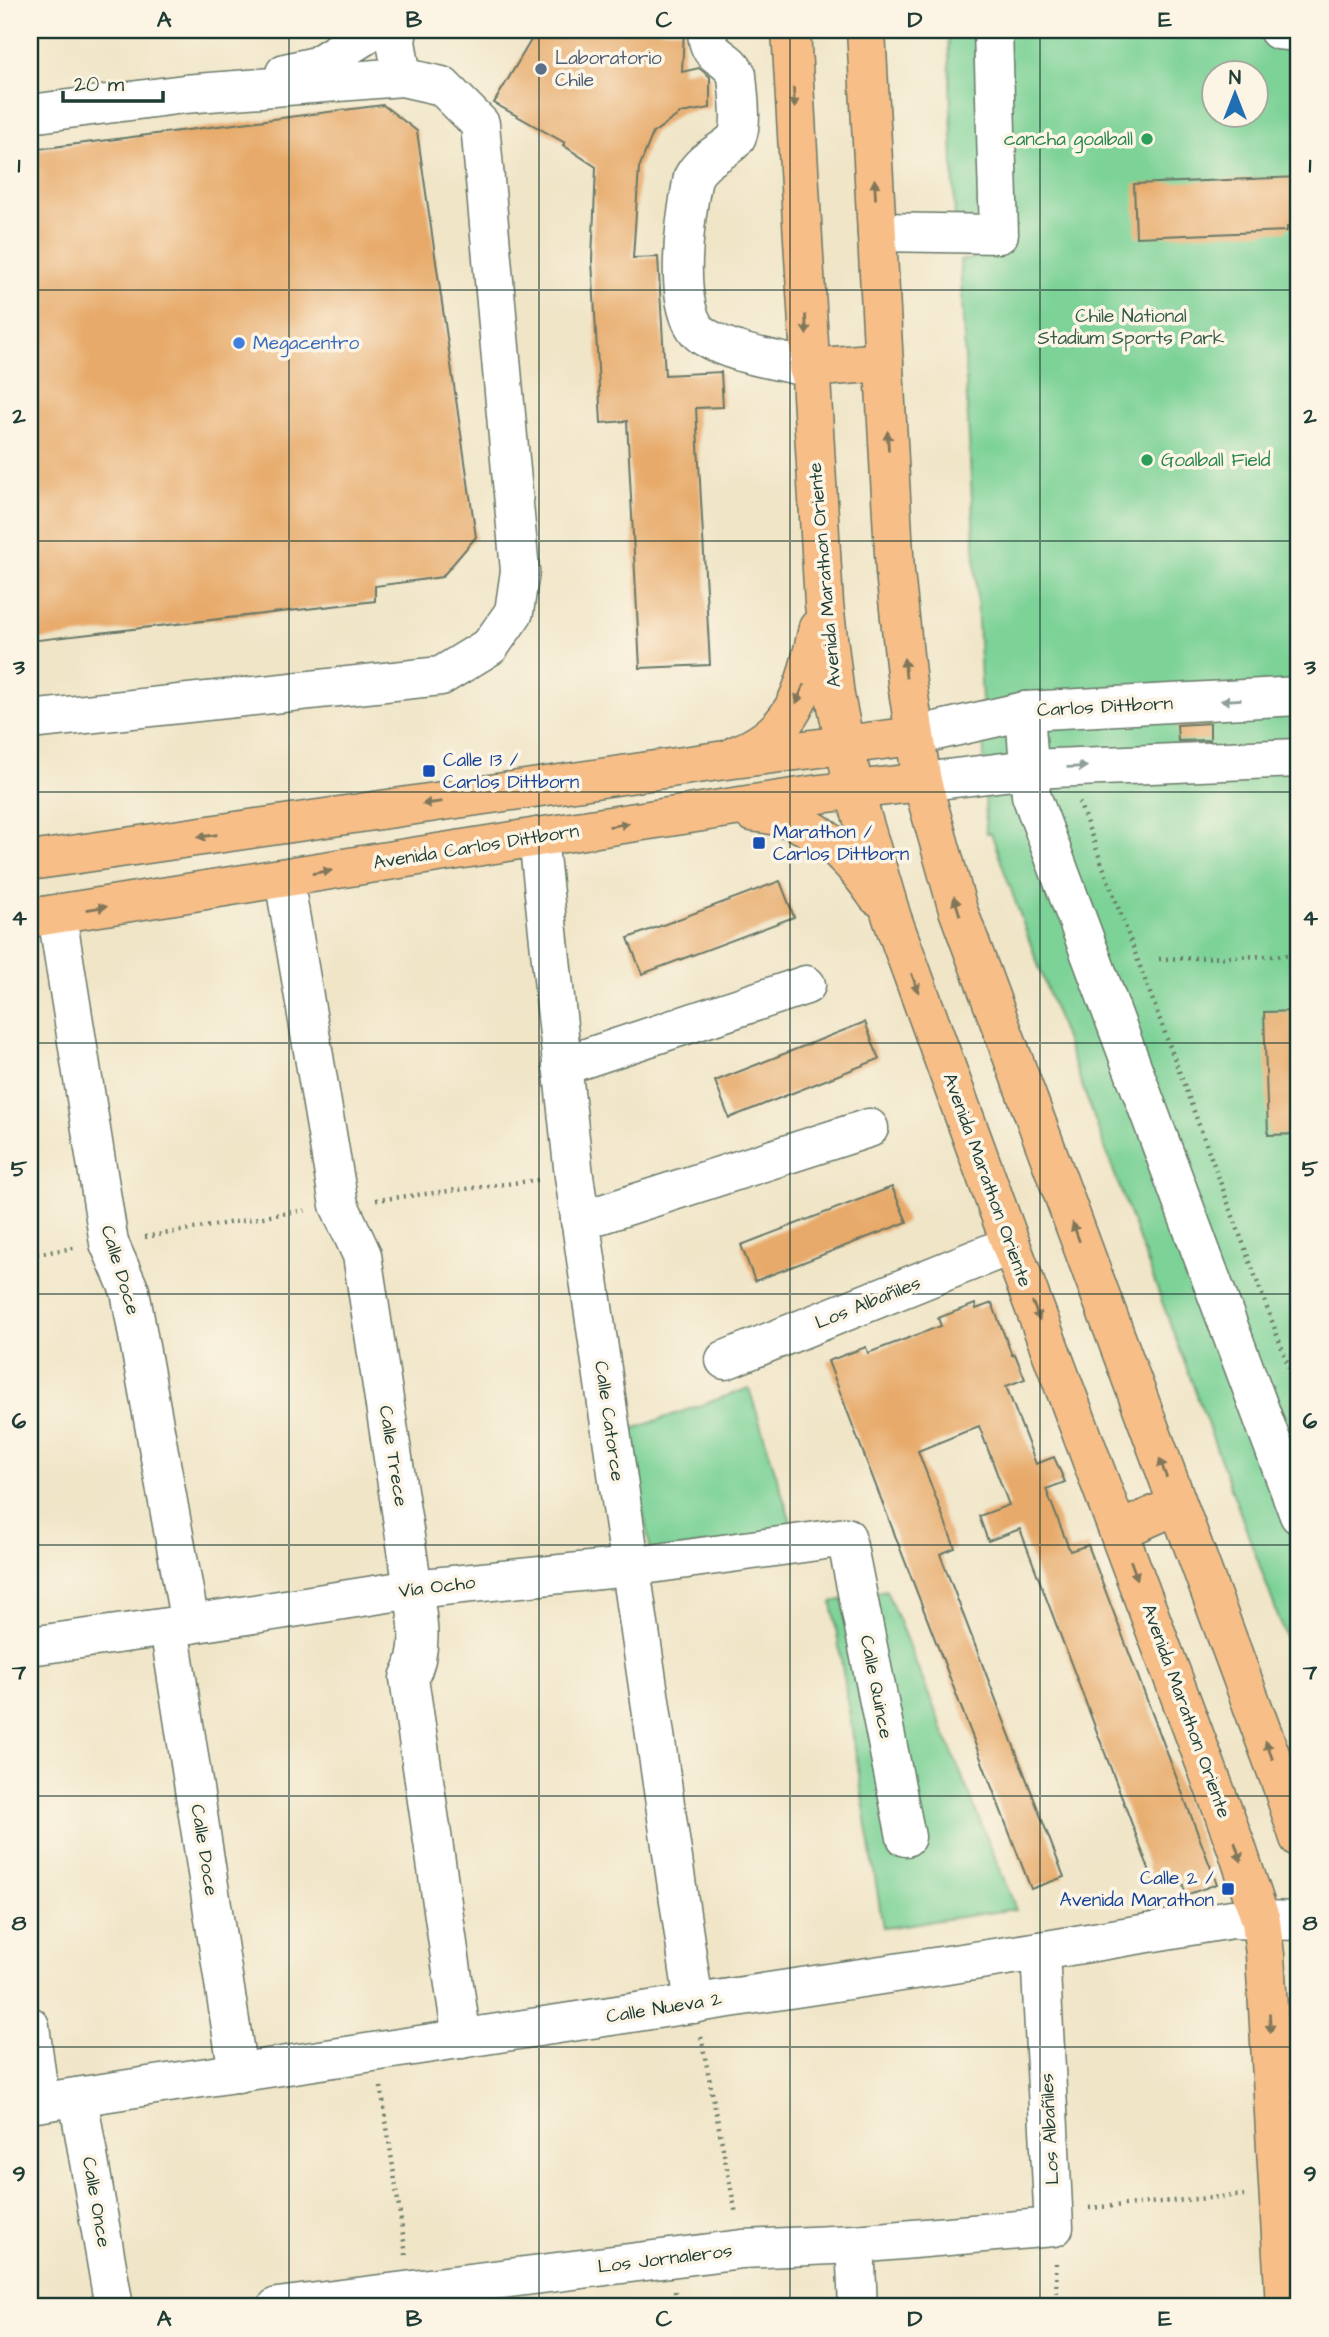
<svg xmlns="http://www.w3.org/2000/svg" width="1329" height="2337" viewBox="0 0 1329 2337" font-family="'Architects Daughter',sans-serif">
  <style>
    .green { fill: #7cd297; stroke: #4e8866; stroke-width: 2; fill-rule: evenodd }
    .building { fill: #e7aa6b }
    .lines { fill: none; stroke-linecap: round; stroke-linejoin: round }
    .minor-casing { stroke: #687867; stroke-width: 41 }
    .major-casing { stroke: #687867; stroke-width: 41 }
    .path { stroke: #687867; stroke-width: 4.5; stroke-dasharray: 2 5; stroke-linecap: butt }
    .minor { stroke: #fff; stroke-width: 38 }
    .major { stroke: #f7be88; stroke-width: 38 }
    .oneway { fill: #80775a }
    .oneway2 { fill: #8f9e9a }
    .grid { fill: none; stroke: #1f3d34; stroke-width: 2; stroke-opacity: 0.55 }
    .service-dot { fill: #5c6f8a; stroke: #fcf5e5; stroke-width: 2.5 }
    .leisure-dot { fill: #2e9e5b; stroke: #fcf5e5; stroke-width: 2.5 }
    .shop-dot { fill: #3f7fe0; stroke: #fcf5e5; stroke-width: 2.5 }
    .transit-dot { fill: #1a4fb4; stroke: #fcf5e5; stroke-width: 2.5 }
    .labels { text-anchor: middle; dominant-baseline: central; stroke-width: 7; stroke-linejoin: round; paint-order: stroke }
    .service-label { font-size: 19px; fill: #4e5e75; stroke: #fcf5e5; text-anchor: start }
    .leisure-label { font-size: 19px; fill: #27864d; stroke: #fcf5e5; text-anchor: end }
    .park-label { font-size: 19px; fill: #325b48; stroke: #fcf5e5 }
    .shop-label { font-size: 19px; fill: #366cbe; stroke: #fcf5e5; text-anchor: start }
    .street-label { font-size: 19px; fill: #1f3d34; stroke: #fcf5e5 }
    .transit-label { font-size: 19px; fill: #164399; stroke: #fcf5e5; text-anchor: start }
    .neatline { fill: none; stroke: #1f3d34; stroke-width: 2.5 }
    .grid-label { font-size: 23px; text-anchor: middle; font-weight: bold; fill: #1f3d34 }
  </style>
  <rect width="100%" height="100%" fill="#fcf5e5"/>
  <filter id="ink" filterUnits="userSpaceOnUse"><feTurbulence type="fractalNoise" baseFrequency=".0143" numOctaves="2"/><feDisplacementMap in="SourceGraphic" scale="14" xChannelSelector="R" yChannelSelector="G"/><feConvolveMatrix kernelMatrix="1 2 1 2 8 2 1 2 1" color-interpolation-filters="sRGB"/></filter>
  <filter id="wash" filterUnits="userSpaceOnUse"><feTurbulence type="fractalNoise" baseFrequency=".00686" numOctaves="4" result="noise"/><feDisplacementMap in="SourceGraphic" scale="28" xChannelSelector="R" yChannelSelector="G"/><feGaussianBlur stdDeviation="1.57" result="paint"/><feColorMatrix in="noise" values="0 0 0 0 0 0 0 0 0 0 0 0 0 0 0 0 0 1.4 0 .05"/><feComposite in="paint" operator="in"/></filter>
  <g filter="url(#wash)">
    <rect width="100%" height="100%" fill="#f0e5c7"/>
    <g class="green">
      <path d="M948,30H1299V1674C1198,1393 1090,1115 991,833H986L983,721L960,260L973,259L971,217H955ZM1214,74H1256V116H1214Z"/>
      <path d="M749,1388L794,1532L651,1552L627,1431Z"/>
      <path d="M886,1590L1016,1909L883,1928L832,1602Z"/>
    </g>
    <g id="blocks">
      <g class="building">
        <path d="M537,30H684L682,72L699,68L710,77V108L681,113L653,133L639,168L633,258L658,257L665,375L721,372L723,407L696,408L710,665L640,668L627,421L601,423L592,260L596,167L563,145L565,143L494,103Z"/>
        <path d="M383,105L417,131L476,537L442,577L375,586V601L30,641V150Z"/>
        <path d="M1299,177V227H1287V231L1136,237L1134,184Z"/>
        <path d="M1210,723V740L1178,741L1177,725Z"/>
        <path d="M780,881L794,917L642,974L628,938Z"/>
        <path d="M1299,1011V1134L1268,1135L1264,1012Z"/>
        <path d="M865,1022L879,1059L729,1118L715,1081Z"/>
        <path d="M892,1187L907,1222L755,1281L741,1245Z"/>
        <path d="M992,1303L1012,1355L1015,1354L1025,1379L1006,1386L1036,1464L1054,1457L1065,1482L1046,1489L1070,1551L1088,1545L1217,1884L1186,1895L1180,1876L1155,1885L1020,1529L988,1541L979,1516L1009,1505L979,1426L918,1451L955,1548L940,1554L1064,1877L1031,1889L828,1361L866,1347L868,1353L941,1326L938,1318L975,1304L976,1309Z"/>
      </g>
    </g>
  </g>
  <g filter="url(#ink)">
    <use href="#blocks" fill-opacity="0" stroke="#687867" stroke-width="2"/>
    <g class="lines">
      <defs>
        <g id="minor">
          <path d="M398,30L396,41L402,77"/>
          <path d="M707,30C707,60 726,53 737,75C738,90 743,123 737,136C730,150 705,155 693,177C686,213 669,316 705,337C735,355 775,359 808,368"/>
          <path d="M1278,30L1299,32"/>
          <path d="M285,73L316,66L364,36L367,30"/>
          <path d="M30,114L184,94L402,77L442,86L480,124L520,571L514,612L490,646L441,676L30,720"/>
          <path d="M877,232L999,234L993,30"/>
          <path d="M1025,711L1031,795L1299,1515"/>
          <path d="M914,736L1025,711L1299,696"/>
          <path d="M922,782L1029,769L1299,758"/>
          <path d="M538,837L574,1176L694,2004"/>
          <path d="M284,878L339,1205L362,1255L413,1589C418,1620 424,1649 409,1678L462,2039"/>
          <path d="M57,915L109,1243L130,1291L190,1624"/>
          <path d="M562,1066L806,985"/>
          <path d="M580,1221L869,1128"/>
          <path d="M725,1360L1011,1245"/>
          <path d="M169,1627L238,2073"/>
          <path d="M30,1646L190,1624L413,1589L629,1567L846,1537L906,1837"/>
          <path d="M30,2026L40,2102"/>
          <path d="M78,2097L114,2307"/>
          <path d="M30,2104L1040,1951L1232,1919L1299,1921"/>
          <path d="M855,2244L858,2307"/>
          <path d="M277,2307L742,2249L855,2244L1054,2227L1040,1951"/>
        </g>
        <g id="major">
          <path d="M791,30L824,604L835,696L854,790L892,918L1011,1245L1236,1846L1261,1921L1265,1955L1285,2307"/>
          <path d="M866,30L895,572L907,683L922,782L958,910L1282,1786L1299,1838"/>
          <path d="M808,368L884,362"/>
          <path d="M736,755C798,732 805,685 818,628"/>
          <path d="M752,812C765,814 783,816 795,821C829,836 857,866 877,896"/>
          <path d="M30,861L718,761L914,736"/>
          <path d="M30,918L538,837L820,794L922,782"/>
          <path d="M1119,1531L1177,1505"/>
        </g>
      </defs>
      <use href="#minor" class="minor-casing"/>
      <use href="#major" class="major-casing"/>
      <g class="path">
        <path d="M1079,802L1299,1394"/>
        <path d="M1159,959L1299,955"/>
        <path d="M376,1200L538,1180"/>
        <path d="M145,1237L305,1210"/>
        <path d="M30,1255L74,1248"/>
        <path d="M701,2037L736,2214"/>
        <path d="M381,2087L406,2255"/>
        <path d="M1089,2208L1244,2195"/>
        <path d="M1056,2263L1057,2307"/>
        <path d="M675,2291L677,2307"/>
      </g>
      <use href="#minor" class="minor"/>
      <use href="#major" class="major"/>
    </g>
    <defs><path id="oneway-solid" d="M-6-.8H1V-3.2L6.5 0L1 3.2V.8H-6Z" transform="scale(1.75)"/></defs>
    <g class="oneway">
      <use href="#oneway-solid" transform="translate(794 98) rotate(87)"/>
      <use href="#oneway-solid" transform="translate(875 189) rotate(-93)"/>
      <use href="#oneway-solid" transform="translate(806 325) rotate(87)"/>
      <use href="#oneway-solid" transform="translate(888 441) rotate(-93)"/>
      <use href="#oneway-solid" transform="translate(905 668) rotate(-96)"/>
      <use href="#oneway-solid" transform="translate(800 694) rotate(112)"/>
      <use href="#oneway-solid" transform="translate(432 803) rotate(172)"/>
      <use href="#oneway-solid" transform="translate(619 825) rotate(-9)"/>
      <use href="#oneway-solid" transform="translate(207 836) rotate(172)"/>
      <use href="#oneway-solid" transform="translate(322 872) rotate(-9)"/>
      <use href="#oneway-solid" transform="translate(957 906) rotate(-107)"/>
      <use href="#oneway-solid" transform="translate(97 908) rotate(-9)"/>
      <use href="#oneway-solid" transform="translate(915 983) rotate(70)"/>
      <use href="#oneway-solid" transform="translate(1076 1232) rotate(-110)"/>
      <use href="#oneway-solid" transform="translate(1036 1311) rotate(69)"/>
      <use href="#oneway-solid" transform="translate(1163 1468) rotate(-110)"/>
      <use href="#oneway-solid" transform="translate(1134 1570) rotate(70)"/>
      <use href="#oneway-solid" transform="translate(1269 1750) rotate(-111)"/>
      <use href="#oneway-solid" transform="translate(1238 1852) rotate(71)"/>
      <use href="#oneway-solid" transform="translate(1270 2023) rotate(87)"/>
    </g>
    <g class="oneway2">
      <use href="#oneway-solid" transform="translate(1231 700) rotate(177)"/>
      <use href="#oneway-solid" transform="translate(1077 767) rotate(-2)"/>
    </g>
  </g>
  <path class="grid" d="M289,30V2307M539,30V2307M790,30V2307M1040,30V2307M30,290H1299M30,541H1299M30,792H1299M30,1043H1299M30,1294H1299M30,1545H1299M30,1796H1299M30,2047H1299"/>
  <circle class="service-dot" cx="541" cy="69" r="7"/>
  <g class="leisure-dot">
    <circle cx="1147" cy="139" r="7"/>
    <circle cx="1147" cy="460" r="7"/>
  </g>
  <circle class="shop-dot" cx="239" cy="343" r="7"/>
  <g class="transit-dot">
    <rect x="422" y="764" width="14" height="14" rx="3.5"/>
    <rect x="752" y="836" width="14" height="14" rx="3.5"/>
    <rect x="1221" y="1882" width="14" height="14" rx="3.5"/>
  </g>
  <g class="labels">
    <g class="service-label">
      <text x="555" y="58">Laboratorio<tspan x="555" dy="22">Chile</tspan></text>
    </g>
    <g class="leisure-label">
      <text x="1133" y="139">cancha goalball</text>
      <text x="1161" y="460" text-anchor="start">Goalball Field</text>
    </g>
    <g class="park-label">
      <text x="1131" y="316">Chile National<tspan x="1131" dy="22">Stadium Sports Park</tspan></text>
    </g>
    <g class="shop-label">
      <text x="253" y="343">Megacentro</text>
    </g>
    <g class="street-label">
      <text transform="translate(825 575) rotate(-95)">Avenida Marathon Oriente</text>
      <text transform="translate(1105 707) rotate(-3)">Carlos Dittborn</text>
      <text transform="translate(476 847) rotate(-9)">Avenida Carlos Dittborn</text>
      <text transform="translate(987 1180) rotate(70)">Avenida Marathon Oriente</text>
      <text transform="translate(120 1270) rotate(73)">Calle Doce</text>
      <text transform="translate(868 1303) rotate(-22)">Los Albañiles</text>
      <text transform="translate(609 1421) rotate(82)">Calle Catorce</text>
      <text transform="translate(393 1456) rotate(81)">Calle Trece</text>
      <text transform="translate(437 1587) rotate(-7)">Vía Ocho</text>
      <text transform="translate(876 1687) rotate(79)">Calle Quince</text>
      <text transform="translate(1186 1711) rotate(70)">Avenida Marathon Oriente</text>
      <text transform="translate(204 1850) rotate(81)">Calle Doce</text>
      <text transform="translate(664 2008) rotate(-9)">Calle Nueva 2</text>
      <text transform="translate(1050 2129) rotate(-93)">Los Albañiles</text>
      <text transform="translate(96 2202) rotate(80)">Calle Once</text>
      <text transform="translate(665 2259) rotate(-7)">Los Jornaleros</text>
    </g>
    <g class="transit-label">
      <text x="443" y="760">Calle 13 /<tspan x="443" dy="22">Carlos Dittborn</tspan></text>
      <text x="773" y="832">Marathon /<tspan x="773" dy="22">Carlos Dittborn</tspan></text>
      <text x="1214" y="1878" text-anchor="end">Calle 2 /<tspan x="1214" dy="22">Avenida Marathon</tspan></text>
    </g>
  </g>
  <rect width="1329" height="2337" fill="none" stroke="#fcf5e5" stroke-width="77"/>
  <g transform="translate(1235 94)"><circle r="33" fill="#fcf5e5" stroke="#a4ab9e" stroke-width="2"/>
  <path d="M0-5L12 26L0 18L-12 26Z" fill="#1f6fb2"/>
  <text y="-10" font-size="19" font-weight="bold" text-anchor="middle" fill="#1f3d34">N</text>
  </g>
  <path d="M63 91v10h100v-10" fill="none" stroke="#1f3d34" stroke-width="3.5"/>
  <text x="74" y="91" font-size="21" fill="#1f3d34" stroke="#fcf5e5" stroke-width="5" paint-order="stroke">20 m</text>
  <rect x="38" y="38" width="1252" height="2260" class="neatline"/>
  <g class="grid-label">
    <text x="164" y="27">A</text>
    <text x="414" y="27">B</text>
    <text x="664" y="27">C</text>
    <text x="915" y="27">D</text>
    <text x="1165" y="27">E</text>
    <text x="19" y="172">1</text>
    <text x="1310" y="172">1</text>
    <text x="19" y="423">2</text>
    <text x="1310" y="423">2</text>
    <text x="19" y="674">3</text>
    <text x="1310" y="674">3</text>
    <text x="19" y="925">4</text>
    <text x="1310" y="925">4</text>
    <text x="19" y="1176">5</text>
    <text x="1310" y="1176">5</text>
    <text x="19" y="1428">6</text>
    <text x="1310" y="1428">6</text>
    <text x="19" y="1679">7</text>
    <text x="1310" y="1679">7</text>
    <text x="19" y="1930">8</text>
    <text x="1310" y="1930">8</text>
    <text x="19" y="2181">9</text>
    <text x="1310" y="2181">9</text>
    <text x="164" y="2326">A</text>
    <text x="414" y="2326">B</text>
    <text x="664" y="2326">C</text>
    <text x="915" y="2326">D</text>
    <text x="1165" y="2326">E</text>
  </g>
</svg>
